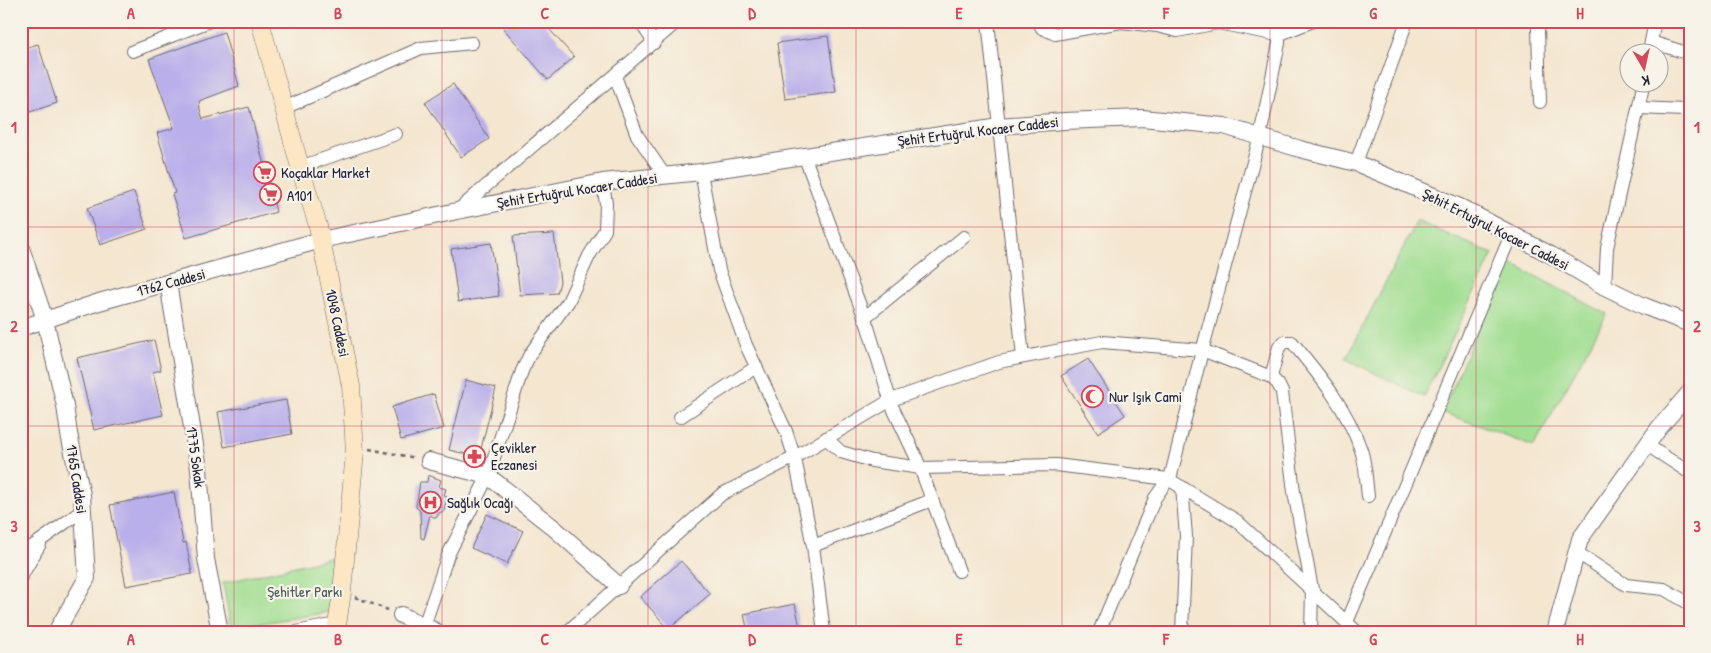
<svg xmlns="http://www.w3.org/2000/svg" width="1711" height="653" viewBox="0 0 1711 653" font-family="'Patrick Hand',sans-serif">
  <style>
    .green { fill: #a1de92; stroke: #628066 }
    .building { fill: #b9afea }
    .lines { fill: none; stroke-linecap: round; stroke-linejoin: round }
    .minor-casing { stroke: #6c676f; stroke-width: 14 }
    .tertiary-casing { stroke: #6c676f; stroke-width: 18 }
    .secondary-casing { stroke: #6c676f; stroke-width: 19 }
    .path { stroke: #6c676f; stroke-width: 2.5; stroke-dasharray: 4 4; stroke-linecap: butt }
    .minor { stroke: #fff; stroke-width: 12 }
    .tertiary { stroke: #fff; stroke-width: 16 }
    .secondary { stroke: #fce6c4; stroke-width: 18 }
    .grid { fill: none; stroke: #d1495b; stroke-width: 1; stroke-opacity: 0.55 }
    .labels { text-anchor: middle; dominant-baseline: central; stroke-width: 4.5; stroke-linejoin: round; paint-order: stroke }
    .street-label { font-size: 15px; fill: #22223b; stroke: #f7f3e8 }
    .poi-label { font-size: 15px; fill: #22223b; stroke: #f7f3e8; text-anchor: start }
    .park-label { font-size: 15px; fill: #485a55; stroke: #f7f3e8 }
    .neatline { fill: none; stroke: #d1495b; stroke-width: 2 }
    .grid-label { font-size: 16px; text-anchor: middle; font-weight: bold; fill: #d1495b }
  </style>
  <rect width="100%" height="100%" fill="#f7f3e8"/>
  <filter id="ink" filterUnits="userSpaceOnUse"><feTurbulence type="fractalNoise" baseFrequency=".02" numOctaves="2"/><feDisplacementMap in="SourceGraphic" scale="10" xChannelSelector="R" yChannelSelector="G"/><feConvolveMatrix kernelMatrix="1 2 1 2 8 2 1 2 1" color-interpolation-filters="sRGB"/></filter>
  <filter id="wash" filterUnits="userSpaceOnUse"><feTurbulence type="fractalNoise" baseFrequency=".0096" numOctaves="4" result="noise"/><feDisplacementMap in="SourceGraphic" scale="20" xChannelSelector="R" yChannelSelector="G"/><feGaussianBlur stdDeviation="1.12" result="paint"/><feColorMatrix in="noise" values="0 0 0 0 0 0 0 0 0 0 0 0 0 0 0 0 0 1.4 0 .05"/><feComposite in="paint" operator="in"/></filter>
  <g filter="url(#wash)">
    <rect width="100%" height="100%" fill="#f4e6cf"/>
    <g class="green">
      <path d="M1417,221L1493,254L1424,397L1346,359Z"/>
      <path d="M1507,261L1607,314L1534,446L1442,412Z"/>
      <path d="M334,557L330,612L231,628L223,583Z"/>
    </g>
    <g id="blocks">
      <g class="building">
        <path d="M510,21H542L574,57L548,80L503,28Z"/>
        <path d="M224,32L239,86L199,101L200,110L203,119L249,107L276,212L186,238L172,194L175,193L157,133L174,128L149,59Z"/>
        <path d="M828,36L836,92L785,99L777,43Z"/>
        <path d="M38,44L57,103L21,115V49Z"/>
        <path d="M453,84L489,139L461,157L425,102Z"/>
        <path d="M134,192L147,229L100,245L87,208Z"/>
        <path d="M554,234L560,282L557,293L520,295L513,236Z"/>
        <path d="M491,243L499,296L458,302L451,249Z"/>
        <path d="M154,340L161,370L153,372L163,415L94,430L77,358Z"/>
        <path d="M1088,359L1125,415L1098,433L1061,376Z"/>
        <path d="M466,380L496,388L479,457L449,450Z"/>
        <path d="M434,394L444,428L401,440L392,407Z"/>
        <path d="M286,400L292,434L224,447L218,412Z"/>
        <path d="M428,475L441,480L439,487L446,489L444,495L447,497L444,511L439,513L436,518L430,515L424,539L421,538L420,511L416,507L420,482H427Z"/>
        <path d="M174,492L183,543L186,542L192,574L126,586L110,505Z"/>
        <path d="M487,514L523,531L507,564L471,548Z"/>
        <path d="M681,561L710,594L669,629L640,597Z"/>
        <path d="M795,604L801,632H748L744,614Z"/>
      </g>
    </g>
  </g>
  <g filter="url(#ink)">
    <use href="#blocks" fill-opacity="0" stroke="#6c676f" stroke-width="1"/>
    <g class="lines">
      <defs>
        <g id="minor">
          <path d="M640,21L654,43"/>
          <path d="M988,21L1023,357"/>
          <path d="M1038,21L1042,28L1055,34L1121,22L1157,26L1177,31L1218,23L1278,35L1313,21"/>
          <path d="M1540,21L1538,28L1540,102"/>
          <path d="M1651,42L1690,54"/>
          <path d="M133,51L210,21"/>
          <path d="M1649,52L1655,21"/>
          <path d="M615,76L637,135L665,176"/>
          <path d="M284,108L421,48L472,43"/>
          <path d="M1639,108L1684,110"/>
          <path d="M804,155L868,327L892,406L916,457L959,571"/>
          <path d="M1356,163L1407,21"/>
          <path d="M300,167L396,134"/>
          <path d="M701,172L719,270L746,345L786,431L795,459L813,546L824,632"/>
          <path d="M457,211L678,21"/>
          <path d="M1605,287L1607,248L1644,82"/>
          <path d="M864,318L964,237"/>
          <path d="M1271,377L1279,347L1284,342H1292C1320,376 1347,408 1361,450C1366,464 1366,481 1368,496"/>
          <path d="M680,417L756,367"/>
          <path d="M826,438L841,452L872,461L921,468L1056,465L1168,479L1237,521L1357,632"/>
          <path d="M1647,445L1690,473"/>
          <path d="M813,546L932,500"/>
          <path d="M1576,552L1626,585L1664,589L1690,604"/>
          <path d="M21,553L26,551L83,510"/>
          <path d="M21,577L40,544"/>
          <path d="M1347,622L1511,235"/>
          <path d="M424,626L448,555L488,476L522,371L530,354L568,302L589,256L605,230L606,204L603,182"/>
          <path d="M296,632L337,624"/>
          <path d="M567,632L722,494L795,457L891,400L999,362L1102,342L1202,350L1271,377L1278,384L1282,392L1294,492L1312,589L1311,632"/>
          <path d="M1099,632L1155,498L1171,475L1201,355L1260,136L1279,43L1278,21"/>
          <path d="M1182,632L1186,536L1182,487"/>
        </g>
        <g id="tertiary">
          <path d="M21,248L45,320L65,406L69,434L82,495L87,578L56,632"/>
          <path d="M168,283L199,469L206,559L220,632"/>
          <path d="M21,328L99,302L321,240L457,211L603,182L701,172L999,126L1064,121L1142,118L1224,126L1300,149L1356,163L1460,207L1551,255L1605,287L1644,306L1690,324"/>
          <path d="M429,461L488,476L554,528L619,586"/>
          <path d="M401,615L437,632"/>
          <path d="M1555,632L1580,539L1659,428L1690,392"/>
        </g>
        <path id="secondary" d="M260,21L300,167L318,226L351,386L355,452L342,592L336,632"/>
      </defs>
      <use href="#minor" class="minor-casing"/>
      <use href="#tertiary" class="tertiary-casing"/>
      <use href="#secondary" class="secondary-casing"/>
      <g class="path">
        <path d="M369,449L416,458"/>
        <path d="M355,597L388,610"/>
      </g>
      <use href="#minor" class="minor"/>
      <use href="#tertiary" class="tertiary"/>
      <use href="#secondary" class="secondary"/>
    </g>
  </g>
  <path class="grid" d="M234,21V632M442,21V632M648,21V632M856,21V632M1062,21V632M1270,21V632M1476,21V632M21,227H1690M21,426H1690"/>
  <defs>
    <symbol id="supermarket-ring" viewBox="-11 -11 22 22"><circle r="9.5" fill="#f7f3e8" stroke="#d1495b" stroke-width="1.5"/><path d="M-6-5.5h2.5l.6 2H6L4.5 2H-2.5L-4.4-4H-6ZM-1.5 3.2a1.3 1.3 0 1 0 .1 0ZM3 3.2a1.3 1.3 0 1 0 .1 0Z" fill="#d1495b"/></symbol>
    <symbol id="mosque-ring" viewBox="-11 -11 22 22"><circle r="9.5" fill="#f7f3e8" stroke="#d1495b" stroke-width="1.5"/><path d="M3.5-4.9A6 6 0 1 0 3.5 4.9A5 5 0 1 1 3.5-4.9Z" fill="#d1495b"/></symbol>
    <symbol id="pharmacy-ring" viewBox="-11 -11 22 22"><circle r="9.5" fill="#f7f3e8" stroke="#d1495b" stroke-width="1.5"/><path d="M-2-6h4v4h4v4h-4v4h-4v-4h-4v-4h4Z" fill="#d1495b"/></symbol>
    <symbol id="hospital-ring" viewBox="-11 -11 22 22"><circle r="9.5" fill="#f7f3e8" stroke="#d1495b" stroke-width="1.5"/><path d="M-5-5h3v3.5h4V-5h3V5h-3V1.5h-4V5h-3Z" fill="#d1495b"/></symbol>
  </defs>
  <g fill-rule="evenodd">
    <use href="#supermarket-ring" x="252" y="160" width="25" height="25"/>
    <use href="#supermarket-ring" x="258" y="182" width="25" height="25"/>
    <use href="#mosque-ring" x="1080" y="384" width="25" height="25"/>
    <use href="#pharmacy-ring" x="462" y="444" width="25" height="25"/>
    <use href="#hospital-ring" x="418" y="490" width="25" height="25"/>
  </g>
  <g class="labels">
    <g class="street-label">
      <text transform="translate(978 131) rotate(-7)">Şehit Ertuğrul Kocaer Caddesi</text>
      <text transform="translate(577 190) rotate(-9)">Şehit Ertuğrul Kocaer Caddesi</text>
      <text transform="translate(1496 229) rotate(27)">Şehit Ertuğrul Kocaer Caddesi</text>
      <text transform="translate(171 282) rotate(-15)">1762 Caddesi</text>
      <text transform="translate(338 323) rotate(78)">1048 Caddesi</text>
      <text transform="translate(196 457) rotate(82)">1775 Sokak</text>
      <text transform="translate(77 479) rotate(81)">1765 Caddesi</text>
    </g>
    <g class="poi-label">
      <text x="281" y="172">Koçaklar Market</text>
      <text x="287" y="195">A101</text>
      <text x="1109" y="396">Nur Işık Cami</text>
      <text x="491" y="447">Çevikler<tspan x="491" dy="17">Eczanesi</tspan></text>
      <text x="447" y="502">Sağlık Ocağı</text>
    </g>
    <g class="park-label">
      <text x="305" y="591">Şehitler Parkı</text>
    </g>
  </g>
  <rect width="1711" height="653" fill="none" stroke="#f7f3e8" stroke-width="55"/>
  <g transform="translate(1644 68) rotate(171)"><circle r="24" fill="#f7f3e8" stroke="#a29fa3"/>
  <path d="M0-4L9 19L0 12L-9 19Z" fill="#d1495b"/>
  <text y="-8" font-size="14" font-weight="bold" text-anchor="middle" fill="#22223b">K</text>
  </g>
  <rect x="28" y="28" width="1656" height="598" class="neatline"/>
  <g class="grid-label">
    <text x="131" y="19">A</text>
    <text x="338" y="19">B</text>
    <text x="545" y="19">C</text>
    <text x="752" y="19">D</text>
    <text x="959" y="19">E</text>
    <text x="1166" y="19">F</text>
    <text x="1373" y="19">G</text>
    <text x="1580" y="19">H</text>
    <text x="14" y="133">1</text>
    <text x="1697" y="133">1</text>
    <text x="14" y="332">2</text>
    <text x="1697" y="332">2</text>
    <text x="14" y="532">3</text>
    <text x="1697" y="532">3</text>
    <text x="131" y="645">A</text>
    <text x="338" y="645">B</text>
    <text x="545" y="645">C</text>
    <text x="752" y="645">D</text>
    <text x="959" y="645">E</text>
    <text x="1166" y="645">F</text>
    <text x="1373" y="645">G</text>
    <text x="1580" y="645">H</text>
  </g>
</svg>
